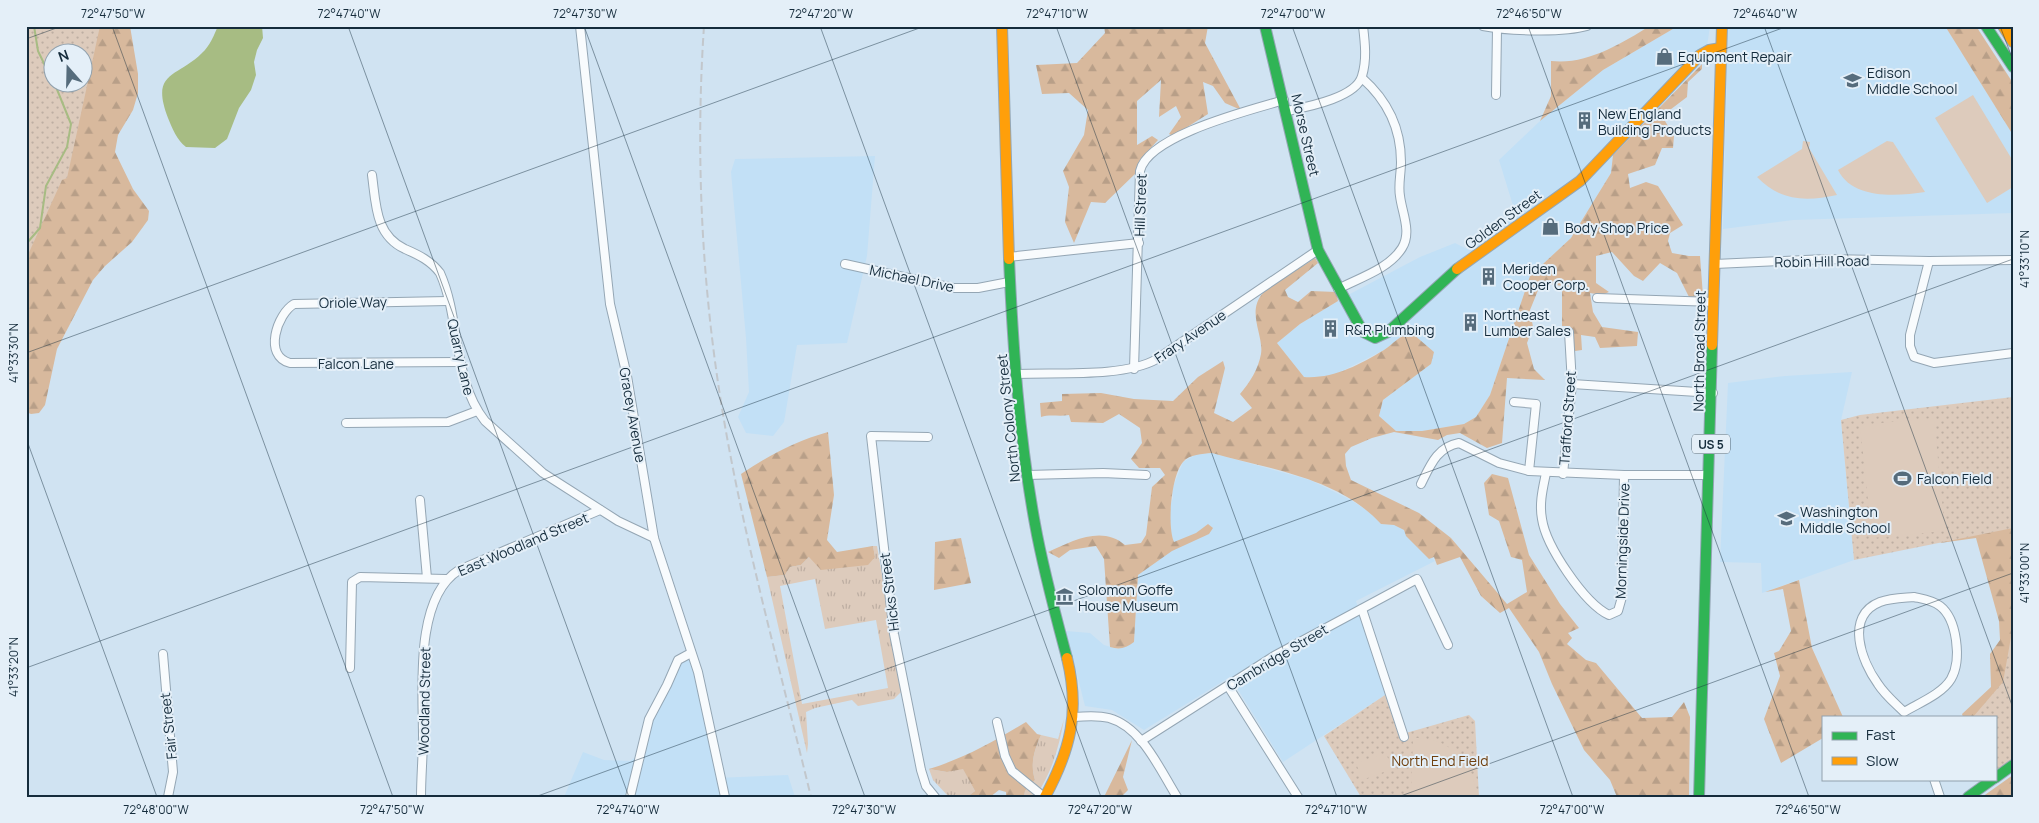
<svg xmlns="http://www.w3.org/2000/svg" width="2039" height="823" viewBox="0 0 2039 823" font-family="Manrope,sans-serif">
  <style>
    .built { fill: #c2e0f6 }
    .grass { fill: url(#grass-tufts); fill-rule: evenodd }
    .forest { fill: url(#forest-firs); fill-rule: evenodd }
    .park { fill: url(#park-dots); fill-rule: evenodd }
    .pitch { fill: #ddcbbc }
    .water { fill: #a7bc83 }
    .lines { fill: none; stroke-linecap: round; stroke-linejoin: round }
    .stream { stroke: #a7bc83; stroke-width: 2 }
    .street-casing { stroke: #94a6b4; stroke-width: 10 }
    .fast-casing { stroke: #94a6b4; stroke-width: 12 }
    .slow-casing { stroke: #94a6b4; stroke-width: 12 }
    .street { stroke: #f8fbfd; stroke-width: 8 }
    .fast { stroke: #30b455; stroke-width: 10 }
    .slow { stroke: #ff9f0a; stroke-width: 10 }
    .rail { stroke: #c2c7cc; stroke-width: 2; stroke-dasharray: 8 4; stroke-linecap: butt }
    .ticks { fill: none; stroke: #152c3c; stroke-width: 1; stroke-opacity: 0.45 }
    .labels { text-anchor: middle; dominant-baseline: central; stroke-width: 4; stroke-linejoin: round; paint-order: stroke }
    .shield { fill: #e4eff8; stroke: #536674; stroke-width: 1 }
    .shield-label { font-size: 12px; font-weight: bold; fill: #152c3c }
    .poi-label { font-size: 14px; fill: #152c3c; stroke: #e4eff8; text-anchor: start }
    .street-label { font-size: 14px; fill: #152c3c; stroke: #e4eff8 }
    .park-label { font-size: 14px; fill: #6f400f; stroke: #e4eff8 }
    .neatline { fill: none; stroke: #152c3c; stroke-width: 2 }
    .ticks-label { font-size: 12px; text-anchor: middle; fill: #152c3c }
  </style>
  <defs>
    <pattern id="grass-tufts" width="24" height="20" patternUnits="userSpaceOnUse" patternTransform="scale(1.25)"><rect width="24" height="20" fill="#ddcbbc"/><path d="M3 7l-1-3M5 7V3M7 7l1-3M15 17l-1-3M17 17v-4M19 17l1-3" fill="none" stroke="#bdaea2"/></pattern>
    <pattern id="forest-firs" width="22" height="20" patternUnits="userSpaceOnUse" patternTransform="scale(1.25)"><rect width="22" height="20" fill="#d8b99d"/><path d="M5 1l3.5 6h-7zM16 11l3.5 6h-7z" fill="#b89f88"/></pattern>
    <pattern id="park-dots" width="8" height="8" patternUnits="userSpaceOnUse" patternTransform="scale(1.25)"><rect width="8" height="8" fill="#ddcbbc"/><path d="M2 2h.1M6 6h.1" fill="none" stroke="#bdaea2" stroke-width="1.8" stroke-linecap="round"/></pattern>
  </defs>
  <rect width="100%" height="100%" fill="#d0e3f2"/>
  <g class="built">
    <path d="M1678,26H1710L1705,60L1613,155L1611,173L1571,238L1530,276L1490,395L1476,417L1464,424L1422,431H1396L1379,416L1383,400L1431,364L1404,335L1384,350L1336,374L1321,378L1304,377L1277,343L1300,324L1348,295L1420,257L1455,243L1469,250L1515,212L1499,160L1540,121L1603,70Z"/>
    <path d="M1728,26H1945L2013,135V213L1793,220L1723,229Z"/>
    <path d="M875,156L867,256L847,343L797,345L784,422L773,436L746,433L738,417L749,392L746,338L731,172L735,159Z"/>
    <path d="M1852,372L1841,420L1854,560L1762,593L1761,563L1720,562L1728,383L1785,376Z"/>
    <path d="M1212,453L1310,480L1349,499L1370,512L1381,524L1394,525L1404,530L1435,561L1356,601L1385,695L1283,762L1230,677L1144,730L1112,710L1085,706L1066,631L1090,633L1104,645L1118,649L1134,642L1138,575L1174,542L1170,531V506L1173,498V487L1183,462L1197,454Z"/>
    <path d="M689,659L701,693L716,778L788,775L795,797H564L583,752L604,760L630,761L644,752L652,717L677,676L679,664Z"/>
  </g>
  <g class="grass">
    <path d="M873,546H877L902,691L894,699L858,706L852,700L815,708L806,712L808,744L807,753L767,577L785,575L790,567L801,565L809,557H875ZM815,579L825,629L876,620L888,688L802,704L780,586Z"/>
    <path d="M1064,719C1059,747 1052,773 1035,797H1024L1025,791L1035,780C1030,764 1034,751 1041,735L1058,739Z"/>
    <path d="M963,768L975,791L967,797H949L933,780L929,769L947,772Z"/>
  </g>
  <g class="forest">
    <path d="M26,26H130L138,74V93L133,110L118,135L115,152L133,189L149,211L148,220L132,242L105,266L93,280L57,349L45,405L39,413L31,414L26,412ZM52,52H82V82H52Z"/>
    <path d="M1104,26H1208L1205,43L1241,110L1225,103L1213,86L1203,82L1208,114L1173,136L1169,134L1181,117L1176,106L1159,117L1161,80L1137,101V145L1152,136L1158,140L1140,160L1135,174L1105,203L1091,202L1074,243L1065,222L1069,187L1063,171L1084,135L1088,110L1069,93L1042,94L1036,65L1077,63L1105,33Z"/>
    <path d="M1650,26H1678L1603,70L1540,121L1551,96V61C1587,65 1620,44 1650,26Z"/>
    <path d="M1945,26H1976L2013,83V135Z"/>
    <path d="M1702,64V69L1688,82L1687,97L1662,116L1674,136L1673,148H1662L1655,165L1628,174L1630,188L1646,182L1658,186L1683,225L1670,233L1668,241L1672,253L1689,256H1700L1703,296L1689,297L1677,273L1660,263L1643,281L1634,276L1612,252L1596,256V283L1609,292L1602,295L1590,293L1593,312L1602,327L1638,332L1637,346L1600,348L1595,337L1581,335L1582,350L1575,351L1570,326H1562V286L1541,283L1530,310L1533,327L1527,343L1534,369L1545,380L1507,378L1502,443L1487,448L1460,433L1447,435L1438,440L1394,432L1372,438L1351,447L1345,454L1346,466L1351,480L1419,513L1451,538L1507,604L1527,592L1522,560L1511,557L1499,521L1489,515L1484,483L1492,474L1508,478L1529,555L1560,604L1579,628L1568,633L1572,638L1567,644L1586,660L1596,663L1642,718L1672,717L1684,702L1690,717L1689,797H1617L1610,780L1584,750L1552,684L1539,652L1509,608L1500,613L1481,596L1460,557L1437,565L1434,557L1429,559L1406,536L1404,530L1394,525L1381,524C1339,478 1269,469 1212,453C1202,454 1190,454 1183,462C1171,476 1167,526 1174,542L1196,533L1208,524L1213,528L1209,534L1172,551L1138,575L1134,642C1126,648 1120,650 1110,647L1104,559L1096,546L1070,550L1059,558L1048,552C1072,541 1102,525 1125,545L1141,543L1146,535L1152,487L1165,475L1160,468H1139L1131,459L1142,443L1140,428L1119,414L1103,423L1071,422L1069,415C1059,417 1050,414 1041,417L1040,403L1062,401V394L1101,393L1134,399L1173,401L1198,377L1223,361L1225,368L1214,413L1233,422L1252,408L1240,394C1250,382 1258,370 1261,354C1264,335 1246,312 1263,293C1274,282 1301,268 1315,258L1318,263L1285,290L1288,297L1298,302L1311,291L1336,292L1338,301L1300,324L1277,343L1304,377C1333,379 1359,365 1384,350C1393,344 1401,333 1413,334L1434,352L1431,364L1383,400L1379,416L1396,431H1422L1464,424L1476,417L1490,395L1530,276L1571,238L1611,173L1613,155Z"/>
    <path d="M828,432L834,495L827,540L837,552L873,546L875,557L868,565L821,570L809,557L801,565L790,567L785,575L767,577L741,474C769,455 796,441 828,432Z"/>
    <path d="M2013,510V759L1995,771V717H1963L1962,714L1991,687L1990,654L2000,640L1999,621L1976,538L1940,543L1989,514Z"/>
    <path d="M961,538L971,583L934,590L935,542Z"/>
    <path d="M1799,580L1812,648L1843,717H1823V738L1781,763L1764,719L1780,676L1774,653L1779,651L1791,631L1783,589L1765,592Z"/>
    <path d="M1026,722L1037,734L1041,735C1034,751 1030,764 1035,780L1025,791L1024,797H1006V792L999,790L990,797H967L975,791L963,769L947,772L929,769C965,758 995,741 1026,722Z"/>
    <path d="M1132,740L1123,777L1128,790L1121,797H1104Z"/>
    <path d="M2013,775V797H1982Z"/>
  </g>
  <g class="park">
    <path d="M26,26H100L67,178L62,180L26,259ZM52,52H82V82H52Z"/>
    <path d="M2013,397V528L1854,560L1841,420L1860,415Z"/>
    <path d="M2013,626V759L1995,771V717H1973L2003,682Z"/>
    <path d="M1385,695L1399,735L1469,715L1475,721L1479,797H1361L1324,736Z"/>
  </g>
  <g class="pitch">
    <path d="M1973,95L2013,161V187L1987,203L1935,118Z"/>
    <path d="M1803,141L1810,142L1809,148L1837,195C1805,202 1780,201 1757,177L1802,149Z"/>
    <path d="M1887,141L1893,142L1925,192C1897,196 1853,200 1838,170Z"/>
    <path d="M1934,418L1945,531L1872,538L1860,425Z"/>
    <path d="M1413,738C1448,737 1475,761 1476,797H1411Z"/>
    <path d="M1386,753L1392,769L1362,780L1356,763Z"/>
  </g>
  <path class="water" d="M218,26H262L263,38L257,50L254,62L256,75L251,90L239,108L227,139L215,148L186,147C177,140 172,128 168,118C150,71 177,78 202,53C210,46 214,35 218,26Z"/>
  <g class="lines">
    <g class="stream">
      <path d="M34,26L38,51L52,80"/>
      <path d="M26,244L40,228L46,186L67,147L71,124L54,82"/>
    </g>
    <defs>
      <g id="street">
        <path d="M580,26L610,304L627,376L654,538L698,672L725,797"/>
        <path d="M1483,26C1508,31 1563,33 1587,26"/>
        <path d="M1496,95L1497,29"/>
        <path d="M1287,111C1306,107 1356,98 1362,76C1367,60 1365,43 1363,26"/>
        <path d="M372,175C376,204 375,235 405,249C419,255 431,261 440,273C461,320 452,379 485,421L543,473L618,521L654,538"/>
        <path d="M1008,257L1139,243"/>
        <path d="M2013,260L1929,261L1910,335V346L1914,357L1934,363L2013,353"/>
        <path d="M845,264L953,288H978L1009,282"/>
        <path d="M1715,264L1827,259L1929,261"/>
        <path d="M1338,289C1359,278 1389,269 1402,248C1412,232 1402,213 1400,196C1398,185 1401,174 1401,162C1401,128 1387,100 1362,78"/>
        <path d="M1597,298L1714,302"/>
        <path d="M448,301L294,304C277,314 263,356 290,363L461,362"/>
        <path d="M1134,369L1140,171C1148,135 1251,110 1284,100"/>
        <path d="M1016,374C1056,372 1123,378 1157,359L1318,250"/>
        <path d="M1572,384L1713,393"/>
        <path d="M1514,402L1536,404L1529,471"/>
        <path d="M346,423L448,422L477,411"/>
        <path d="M928,437L871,436L894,634L921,770L926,786L935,797"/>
        <path d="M1546,473C1543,488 1539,503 1542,519C1546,546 1584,603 1609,615L1618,611L1622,597L1624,475"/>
        <path d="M1563,474L1572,384L1569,332"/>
        <path d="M1027,475L1103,473L1146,475"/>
        <path d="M1421,484C1430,466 1437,447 1459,443L1499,463L1529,471L1624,475H1709"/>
        <path d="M420,500L427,578"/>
        <path d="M1914,597C1923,599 1932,600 1940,606C1957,619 1962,660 1951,679C1942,694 1919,703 1904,712C1895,703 1885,695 1878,684C1862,662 1844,616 1880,602C1891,598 1903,598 1914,597Z"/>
        <path d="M1362,609L1404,737"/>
        <path d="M163,654L173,772L168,797"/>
        <path d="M350,668L352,582L360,577L446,579"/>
        <path d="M1228,686L1298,797"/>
        <path d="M1074,717C1085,716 1098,715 1109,718C1142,727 1160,770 1177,797"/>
        <path d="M997,722L1005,756L1012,771L1044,797"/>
        <path d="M1141,741L1274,656L1417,579L1448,645"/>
        <path d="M1934,779L1940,797"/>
        <path d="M421,797C421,776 423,756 423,736C423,690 414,598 459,570L600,510"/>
        <path d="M630,797L649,719L667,685L678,660L691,653"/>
      </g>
      <g id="fast">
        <path d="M1265,26L1318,250L1363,332L1375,338L1388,332L1457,269"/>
        <path d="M1986,26L2013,67"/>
        <path d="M1009,259C1013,348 1019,437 1035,524C1043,569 1055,613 1067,658"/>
        <path d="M1995,778L2013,765"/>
        <path d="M1699,797L1712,345"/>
        <path d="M1968,797L1993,779"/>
      </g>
      <g id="slow">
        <path d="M1002,26L1009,259"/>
        <path d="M2003,26L2013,42"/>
        <path d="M1457,269L1580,181L1700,55L1709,50L1721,48"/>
        <path d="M1712,345L1722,26"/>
        <path d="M1045,797C1071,749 1080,711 1067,658"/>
      </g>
    </defs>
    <use href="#street" class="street-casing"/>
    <use href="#fast" class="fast-casing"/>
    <use href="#slow" class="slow-casing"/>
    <use href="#street" class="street"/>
    <use href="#fast" class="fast"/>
    <use href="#slow" class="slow"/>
    <path class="rail" d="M704,26C695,158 702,295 725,426C747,551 781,673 811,797"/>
  </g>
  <path class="ticks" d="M112,26L393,797M348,26L629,797M584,26L865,797M820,26L1101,797M1056,26L1337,797M1292,26L1573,797M1528,26L1809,797M1764,26L2013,708M2000,26L2013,60M26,39L62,26M26,353L925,26M26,438L157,797M26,668L1788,26M535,797L2013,259M1398,797L2013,573"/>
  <defs>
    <symbol id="shop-bare" viewBox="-9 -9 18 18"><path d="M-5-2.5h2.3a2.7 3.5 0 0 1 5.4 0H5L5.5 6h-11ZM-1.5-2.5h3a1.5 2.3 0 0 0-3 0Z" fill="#566c7c" stroke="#e4eff8" stroke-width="2.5" paint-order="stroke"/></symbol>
    <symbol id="school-bare" viewBox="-9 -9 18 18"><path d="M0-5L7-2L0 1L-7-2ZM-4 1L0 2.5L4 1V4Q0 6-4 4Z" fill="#566c7c" stroke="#e4eff8" stroke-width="2.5" paint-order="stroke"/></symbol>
    <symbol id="building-bare" viewBox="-9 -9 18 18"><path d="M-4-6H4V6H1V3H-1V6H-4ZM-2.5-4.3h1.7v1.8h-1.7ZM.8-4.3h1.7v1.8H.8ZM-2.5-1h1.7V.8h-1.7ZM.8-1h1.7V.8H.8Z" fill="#566c7c" stroke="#e4eff8" stroke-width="2.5" paint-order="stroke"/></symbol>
    <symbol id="stadium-bare" viewBox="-9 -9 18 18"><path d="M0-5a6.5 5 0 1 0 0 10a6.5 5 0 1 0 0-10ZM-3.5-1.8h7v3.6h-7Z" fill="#566c7c" stroke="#e4eff8" stroke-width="2.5" paint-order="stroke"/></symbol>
    <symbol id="museum-bare" viewBox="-9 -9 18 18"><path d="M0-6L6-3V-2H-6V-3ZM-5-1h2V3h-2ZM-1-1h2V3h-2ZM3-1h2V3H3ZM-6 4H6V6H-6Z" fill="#566c7c" stroke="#e4eff8" stroke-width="2.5" paint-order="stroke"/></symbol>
  </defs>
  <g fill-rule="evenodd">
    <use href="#shop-bare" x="1652" y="44" width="25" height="25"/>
    <use href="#school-bare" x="1840" y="68" width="25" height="25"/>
    <use href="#building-bare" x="1572" y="108" width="25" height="25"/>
    <use href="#shop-bare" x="1538" y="214" width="25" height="25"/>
    <use href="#building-bare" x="1476" y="264" width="25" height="25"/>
    <use href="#building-bare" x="1458" y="310" width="25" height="25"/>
    <use href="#building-bare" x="1318" y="316" width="25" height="25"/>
    <use href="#stadium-bare" x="1890" y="466" width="25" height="25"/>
    <use href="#school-bare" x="1774" y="506" width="25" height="25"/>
    <use href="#museum-bare" x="1052" y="584" width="25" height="25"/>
  </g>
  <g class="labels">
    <rect class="shield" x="1692" y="434.5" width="38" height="19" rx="4"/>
    <g class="shield-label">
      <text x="1711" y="444">US 5</text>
    </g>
    <g class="poi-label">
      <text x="1678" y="56">Equipment Repair</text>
      <text x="1867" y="72">Edison<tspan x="1867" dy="16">Middle School</tspan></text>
      <text x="1598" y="113">New England<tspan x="1598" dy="16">Building Products</tspan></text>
      <text x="1565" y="227">Body Shop Price</text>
      <text x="1503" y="268">Meriden<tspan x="1503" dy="16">Cooper Corp.</tspan></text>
      <text x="1484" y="314">Northeast<tspan x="1484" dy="16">Lumber Sales</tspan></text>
      <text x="1345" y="329">R&amp;R Plumbing</text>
      <text x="1917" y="478">Falcon Field</text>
      <text x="1800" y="511">Washington<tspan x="1800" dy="16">Middle School</tspan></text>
      <text x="1078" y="589">Solomon Goffe<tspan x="1078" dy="16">House Museum</tspan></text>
    </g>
    <g class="street-label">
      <text transform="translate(1306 135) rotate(77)">Morse Street</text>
      <text transform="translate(1140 205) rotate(-88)">Hill Street</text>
      <text transform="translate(1503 219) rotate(-36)">Golden Street</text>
      <text transform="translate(1822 261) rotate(-1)">Robin Hill Road</text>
      <text transform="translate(912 278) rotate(12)">Michael Drive</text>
      <text transform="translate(353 302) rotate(-1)">Oriole Way</text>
      <text transform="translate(1190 336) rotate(-34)">Frary Avenue</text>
      <text transform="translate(1699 351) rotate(-89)">North Broad Street</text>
      <text transform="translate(461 357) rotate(77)">Quarry Lane</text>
      <text x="356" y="363">Falcon Lane</text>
      <text transform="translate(633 415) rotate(80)">Gracey Avenue</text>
      <text transform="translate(1008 418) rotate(-96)">North Colony Street</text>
      <text transform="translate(1567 418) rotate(-86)">Trafford Street</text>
      <text transform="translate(1622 541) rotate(-88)">Morningside Drive</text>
      <text transform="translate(523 544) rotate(-23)">East Woodland Street</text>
      <text transform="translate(889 592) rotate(-97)">Hicks Street</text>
      <text transform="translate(1277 657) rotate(-31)">Cambridge Street</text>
      <text transform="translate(424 701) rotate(-89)">Woodland Street</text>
      <text transform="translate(168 726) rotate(-96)">Fair Street</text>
    </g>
    <g class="park-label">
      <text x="1440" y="760">North End Field</text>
    </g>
  </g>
  <rect width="2039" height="823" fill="none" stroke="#e4eff8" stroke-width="55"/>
  <rect x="1822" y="716" width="175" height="65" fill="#e4eff8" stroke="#91a1ad"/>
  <rect x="1832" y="732" width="25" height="8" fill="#30b455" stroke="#91a1ad"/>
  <text x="1866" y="740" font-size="15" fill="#152c3c">Fast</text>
  <rect x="1832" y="757" width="25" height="8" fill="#ff9f0a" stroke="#91a1ad"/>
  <text x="1866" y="766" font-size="15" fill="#152c3c">Slow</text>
  <g transform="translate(68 68) rotate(340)"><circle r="24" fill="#e4eff8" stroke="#91a1ad"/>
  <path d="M0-4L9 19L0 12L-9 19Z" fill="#566c7c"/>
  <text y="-8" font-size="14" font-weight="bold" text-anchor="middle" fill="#152c3c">N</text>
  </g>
  <rect x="28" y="28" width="1984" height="768" class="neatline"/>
  <g class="ticks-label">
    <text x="113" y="18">72°47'50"W</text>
    <text x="349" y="18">72°47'40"W</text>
    <text x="585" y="18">72°47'30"W</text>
    <text x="821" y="18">72°47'20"W</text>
    <text x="1057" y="18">72°47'10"W</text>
    <text x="1293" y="18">72°47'00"W</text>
    <text x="1529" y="18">72°46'50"W</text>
    <text x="1765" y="18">72°46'40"W</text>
    <text transform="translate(2025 259) rotate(-90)" y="4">41°33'10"N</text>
    <text transform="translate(14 353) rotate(-90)" y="4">41°33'30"N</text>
    <text transform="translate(2025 573) rotate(-90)" y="4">41°33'00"N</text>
    <text transform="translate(14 667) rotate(-90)" y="4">41°33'20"N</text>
    <text x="156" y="814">72°48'00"W</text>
    <text x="392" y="814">72°47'50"W</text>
    <text x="628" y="814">72°47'40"W</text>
    <text x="864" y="814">72°47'30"W</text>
    <text x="1100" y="814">72°47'20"W</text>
    <text x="1336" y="814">72°47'10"W</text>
    <text x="1572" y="814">72°47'00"W</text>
    <text x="1808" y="814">72°46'50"W</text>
  </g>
</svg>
